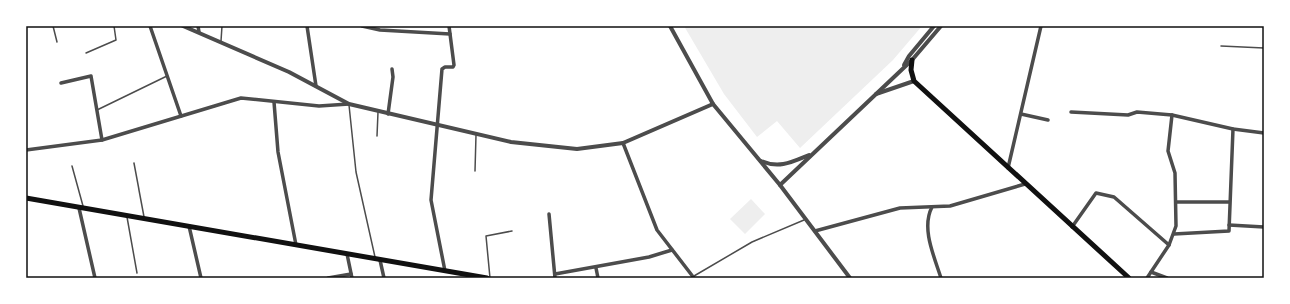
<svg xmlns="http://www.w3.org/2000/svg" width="1290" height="304" viewBox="0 0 1290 304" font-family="'Work Sans',sans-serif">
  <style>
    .green { fill: #eee }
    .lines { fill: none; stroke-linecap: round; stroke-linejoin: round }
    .service { stroke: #4c4c4c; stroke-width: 1.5 }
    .minor { stroke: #4c4c4c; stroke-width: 3.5 }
    .tertiary { stroke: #4c4c4c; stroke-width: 4 }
    .secondary { stroke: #111; stroke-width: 5 }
    .neatline { fill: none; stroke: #111; stroke-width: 1.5 }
  </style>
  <rect width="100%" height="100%" fill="#fff"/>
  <g class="green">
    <path d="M684,26H922L893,60L800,148L777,121L757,137L724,94Z"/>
    <path d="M751,199L765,214L745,234L730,219Z"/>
  </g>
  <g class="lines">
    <g class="service">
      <path d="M53,26L57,42"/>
      <path d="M221,41L222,26"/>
      <path d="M1221,46L1264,48"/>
      <path d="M86,53L116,40L114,26"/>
      <path d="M349,105L356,172L375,257"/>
      <path d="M97,110L167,76"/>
      <path d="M377,136L378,112"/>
      <path d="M134,163L144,217"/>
      <path d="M72,166L83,206"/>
      <path d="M475,171L476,135"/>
      <path d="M127,217L137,273"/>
      <path d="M694,276L752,242L804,220"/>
      <path d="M490,278L486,236L512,231"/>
    </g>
    <g class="minor">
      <path d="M150,26L181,116"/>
      <path d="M198,26L199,32"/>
      <path d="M307,26L316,86"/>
      <path d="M362,26L380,30L450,34"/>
      <path d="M61,83L91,76L102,140"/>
      <path d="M274,102L278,152L296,245"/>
      <path d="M1071,112L1128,115L1137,112L1172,115L1233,129L1264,133"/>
      <path d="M388,114L393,77L392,69"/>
      <path d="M1021,114L1048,120"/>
      <path d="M623,143L657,230L694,278"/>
      <path d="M26,150L102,140L241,98L319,106L349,104"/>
      <path d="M1008,168L1041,26"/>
      <path d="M1176,202H1229"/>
      <path d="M932,207C921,228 934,256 941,278"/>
      <path d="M79,208L95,278"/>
      <path d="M549,214L555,278"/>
      <path d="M1229,225L1264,227"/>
      <path d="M189,226L201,278"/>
      <path d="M1072,227L1096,193L1114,197L1169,245"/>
      <path d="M815,231L900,208L950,206L1025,184"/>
      <path d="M1174,234L1229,231L1233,129"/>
      <path d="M347,254L352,278"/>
      <path d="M380,260L384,278"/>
      <path d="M596,268L598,278"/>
      <path d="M445,271L431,200L442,69L445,67H453L454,65L449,26"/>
      <path d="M1151,272L1167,278"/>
      <path d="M555,274L649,257L672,250"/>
      <path d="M328,278L351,274"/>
      <path d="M1147,278L1169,245L1176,226L1175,173L1168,151L1172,115"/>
    </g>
    <g class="tertiary">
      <path d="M183,26L289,72L349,104L511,142L577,149L623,143L713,104"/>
      <path d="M670,26L713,104L780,185L850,278"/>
      <path d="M904,65L909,56L934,26"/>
      <path d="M876,94L914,81"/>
      <path d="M761,161C779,169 792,162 809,155"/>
      <path d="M780,185L912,60L941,26"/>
    </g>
    <g class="secondary">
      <path d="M912,60L911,70L914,81L1129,278"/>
      <path d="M26,198L487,278"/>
    </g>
  </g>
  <rect width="1290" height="304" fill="none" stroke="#ffffff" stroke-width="54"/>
  <rect x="27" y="27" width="1236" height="250" class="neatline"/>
</svg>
